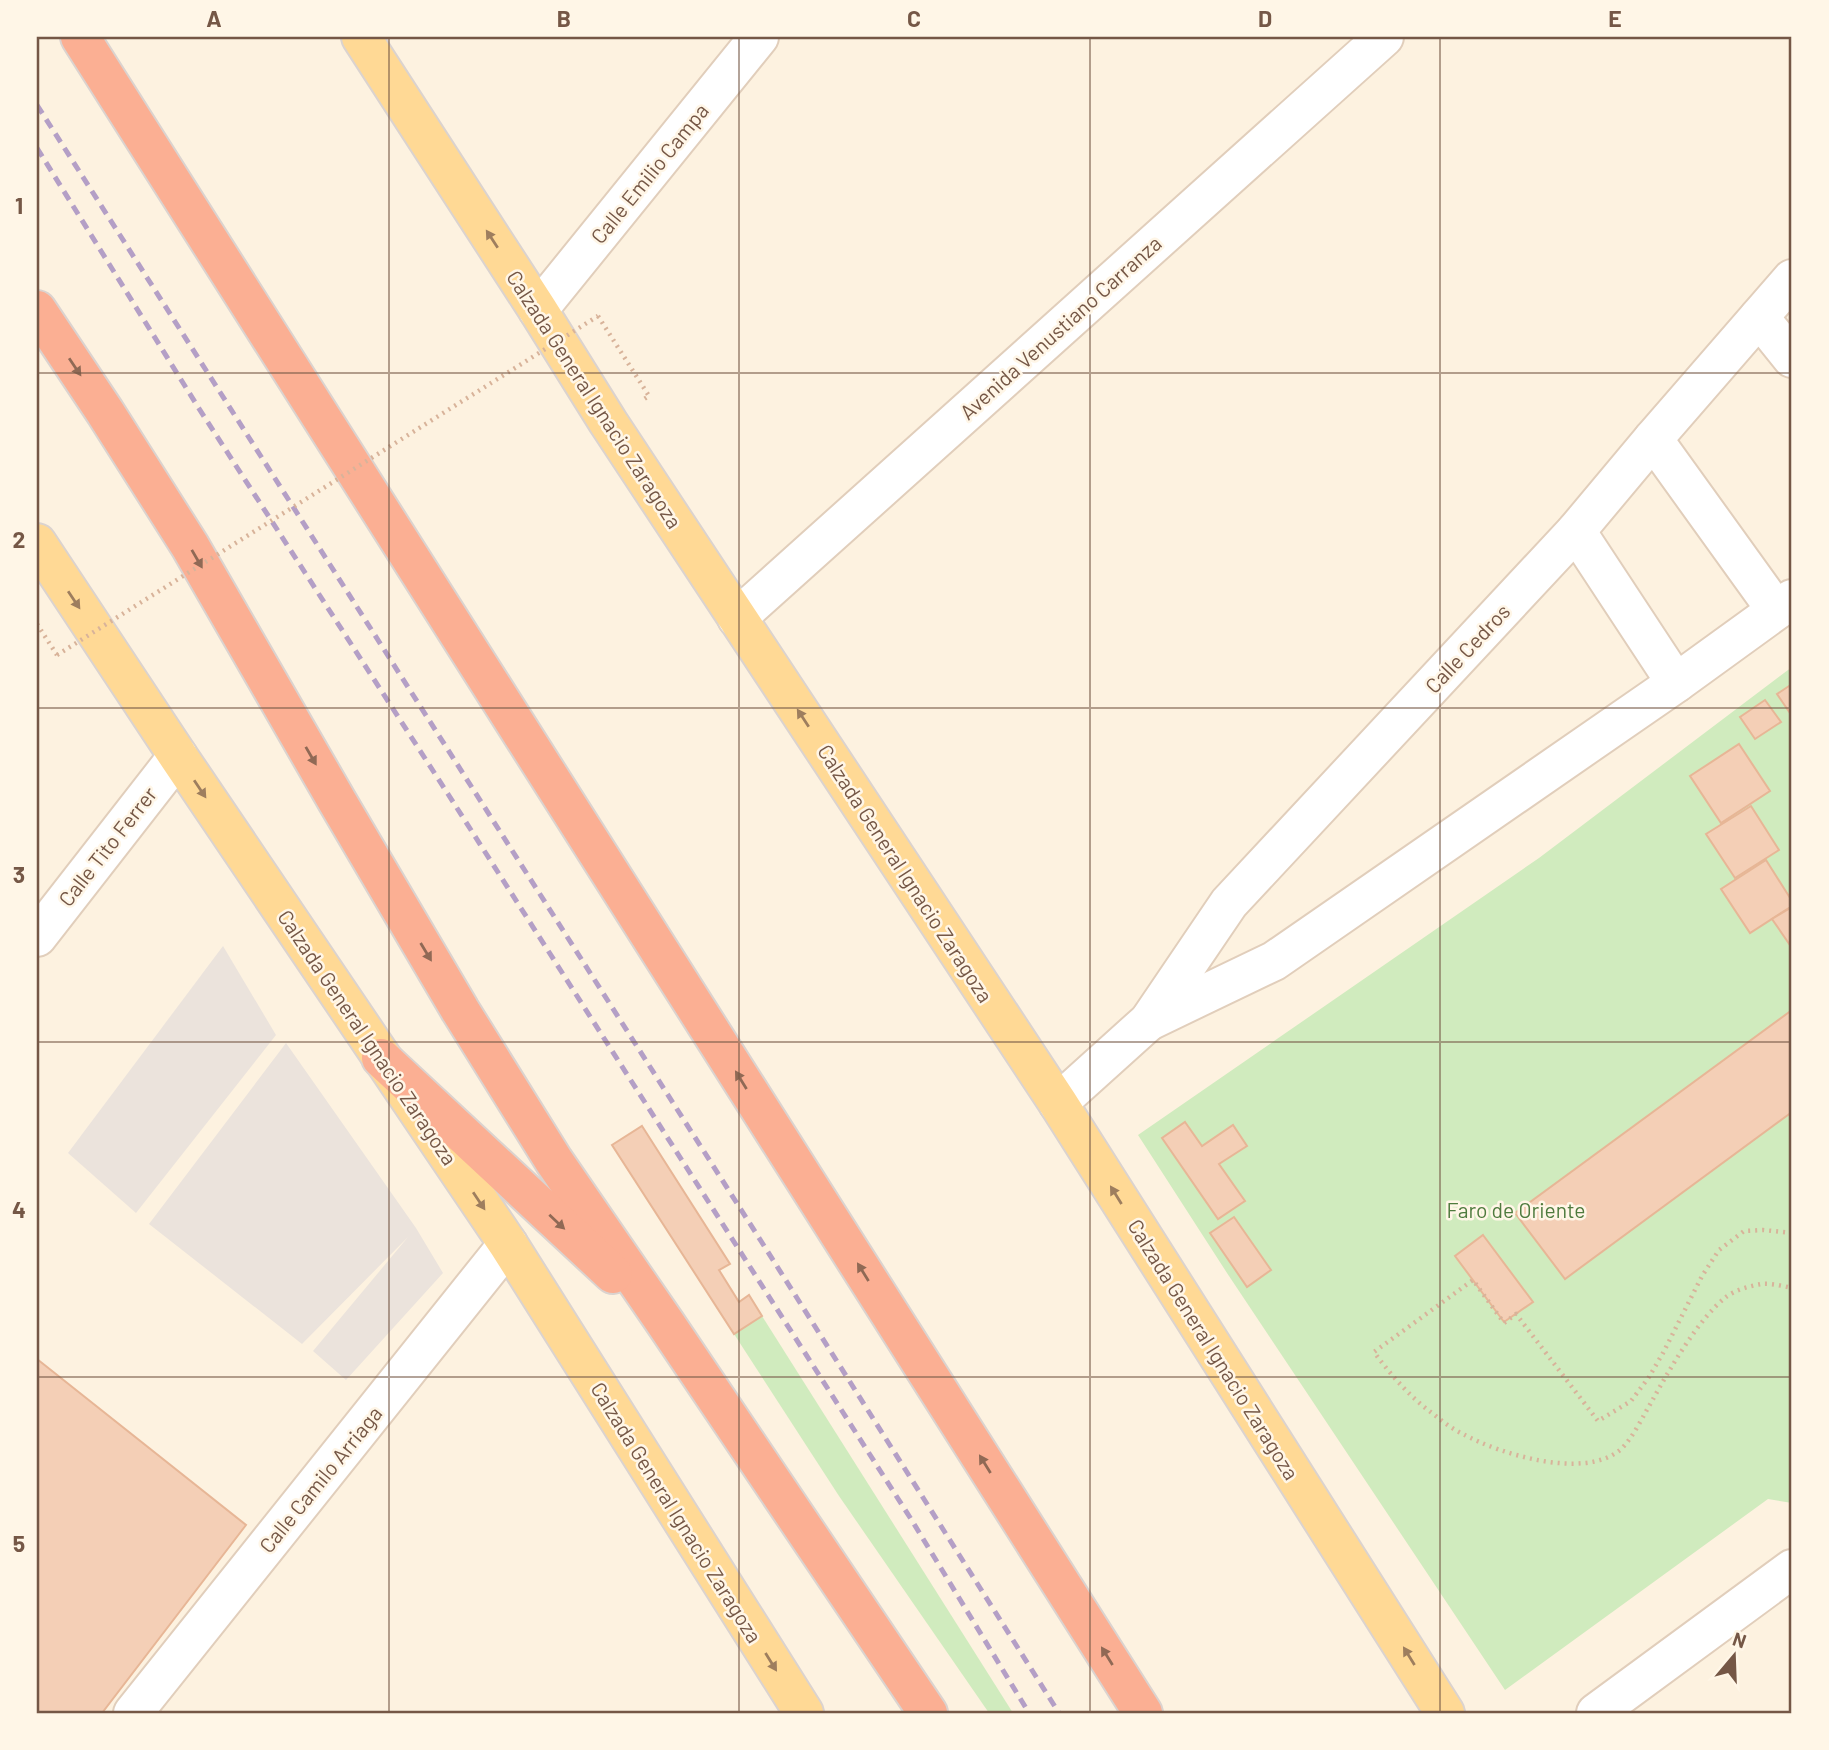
<svg xmlns="http://www.w3.org/2000/svg" width="1829" height="1750" viewBox="0 0 1829 1750" font-family="Barlow,sans-serif">
  <style>
    .industrial { fill: #ebe3dc }
    .green { fill: #d0ebbe }
    .building { fill: #f4cfb6; stroke: #e7b696; stroke-width: 2 }
    .lines { fill: none; stroke-linecap: round; stroke-linejoin: round }
    .minor-casing { stroke: #e1cebb; stroke-width: 42 }
    .major-casing { stroke: #dbd3cf; stroke-width: 42 }
    .highway-casing { stroke: #dbd3cf; stroke-width: 42 }
    .path { stroke: #d8b39a; stroke-width: 4.5; stroke-dasharray: 2 5; stroke-linecap: butt }
    .minor { stroke: #fff; stroke-width: 38 }
    .major { stroke: #ffd995; stroke-width: 38 }
    .highway { stroke: #fbaf93; stroke-width: 38 }
    .rail { stroke: #b49fc6; stroke-width: 5; stroke-dasharray: 10 7; stroke-linecap: butt }
    .path-bridge { stroke: #d8b39a; stroke-width: 4.5; stroke-dasharray: 2 5; stroke-linecap: butt }
    .oneway { fill: #9e7e5e }
    .oneway2 { fill: #906955 }
    .grid { fill: none; stroke: #755746; stroke-width: 2; stroke-opacity: 0.55 }
    .labels { text-anchor: middle; dominant-baseline: central; stroke-width: 5; stroke-linejoin: round; paint-order: stroke }
    .street-label { font-size: 21px; fill: #755746; stroke: #fff6e7 }
    .park-label { font-size: 21px; fill: #4f7b3e; stroke: #fff6e7 }
    .neatline { fill: none; stroke: #755746; stroke-width: 2.5 }
    .grid-label { font-size: 23px; text-anchor: middle; font-weight: bold; fill: #755746 }
  </style>
  <rect width="100%" height="100%" fill="#fdf2e0"/>
  <g class="industrial">
    <path d="M223,946L276,1035L136,1213L68,1153Z"/>
    <path d="M286,1043L416,1228L443,1273L346,1380L313,1351L408,1237L302,1344L149,1224Z"/>
  </g>
  <g class="green">
    <path d="M1792,667V1503L1768,1499L1505,1690L1227,1273L1138,1135L1539,858Z"/>
    <path d="M762,1316L1013,1713H989L839,1496L734,1334Z"/>
  </g>
  <g class="building">
    <path d="M1792,684V716L1777,694Z"/>
    <path d="M1765,700L1781,722L1755,739L1740,717Z"/>
    <path d="M1739,744L1770,791L1721,823L1690,776Z"/>
    <path d="M1751,806L1779,850L1735,878L1706,834Z"/>
    <path d="M1766,860L1792,901V906L1750,933L1721,889Z"/>
    <path d="M1792,907V948L1772,919Z"/>
    <path d="M1792,1010V1112L1565,1279L1515,1213Z"/>
    <path d="M1185,1122L1202,1146L1233,1125L1247,1146L1219,1164L1245,1201L1218,1219L1162,1138Z"/>
    <path d="M642,1126L730,1264L719,1270L739,1302L749,1295L762,1316L734,1334L612,1145Z"/>
    <path d="M1234,1217L1271,1270L1247,1287L1210,1233Z"/>
    <path d="M1483,1235L1533,1302L1504,1322L1455,1256Z"/>
    <path d="M37,1359L246,1525L102,1713H37Z"/>
  </g>
  <g class="lines">
    <defs>
      <g id="minor">
        <path d="M538,310L759,37"/>
        <path d="M1759,317L1792,358"/>
        <path d="M1653,439L1776,610"/>
        <path d="M1576,531L1676,683"/>
        <path d="M737,618L1384,37"/>
        <path d="M37,937L178,756"/>
        <path d="M1149,1021L1274,961L1676,683L1792,599"/>
        <path d="M1058,1103L1149,1021L1229,903L1576,531L1653,439L1792,279"/>
        <path d="M133,1713L508,1244"/>
        <path d="M1596,1713L1792,1569"/>
      </g>
      <g id="major">
        <path d="M361,37L538,310L608,422L1058,1103L1445,1713"/>
        <path d="M37,543L178,756L508,1244L804,1713"/>
      </g>
      <g id="highway">
        <path d="M80,37L1143,1713"/>
        <path d="M37,310L105,412L190,546L337,801L460,1010L554,1161L666,1324L928,1713"/>
        <path d="M381,1058L613,1274"/>
      </g>
    </defs>
    <use href="#minor" class="minor-casing"/>
    <use href="#major" class="major-casing"/>
    <use href="#highway" class="highway-casing"/>
    <g class="path">
      <path d="M598,316L649,396L641,401"/>
      <path d="M37,624L57,655"/>
      <path d="M1792,1233L1763,1230L1744,1231L1719,1250L1702,1276L1663,1353L1649,1377L1631,1401L1598,1421L1516,1314L1504,1323L1473,1280L1374,1352C1390,1374 1410,1397 1432,1413C1442,1421 1452,1429 1463,1434C1500,1454 1583,1480 1620,1450C1632,1440 1644,1414 1652,1401C1669,1370 1699,1318 1726,1297C1735,1290 1750,1286 1761,1284C1771,1283 1783,1286 1792,1288"/>
    </g>
    <use href="#minor" class="minor"/>
    <use href="#major" class="major"/>
    <use href="#highway" class="highway"/>
    <g class="rail">
      <path d="M37,105L761,1241L1059,1713"/>
      <path d="M37,148L198,407L448,794L911,1519L1029,1713"/>
    </g>
    <path class="path-bridge" d="M57,655L598,316"/>
  </g>
  <defs><path id="oneway-solid" d="M-6-.8H1V-3.2L6.5 0L1 3.2V.8H-6Z" transform="scale(1.75)"/></defs>
  <g class="oneway">
    <use href="#oneway-solid" transform="translate(492 239) rotate(-123)"/>
    <use href="#oneway-solid" transform="translate(74 600) rotate(56)"/>
    <use href="#oneway-solid" transform="translate(803 718) rotate(-123)"/>
    <use href="#oneway-solid" transform="translate(200 789) rotate(56)"/>
    <use href="#oneway-solid" transform="translate(1116 1195) rotate(-122)"/>
    <use href="#oneway-solid" transform="translate(479 1201) rotate(56)"/>
    <use href="#oneway-solid" transform="translate(1409 1656) rotate(-122)"/>
    <use href="#oneway-solid" transform="translate(771 1662) rotate(58)"/>
  </g>
  <g class="oneway2">
    <use href="#oneway-solid" transform="translate(75 367) rotate(56)"/>
    <use href="#oneway-solid" transform="translate(197 559) rotate(60)"/>
    <use href="#oneway-solid" transform="translate(311 756) rotate(60)"/>
    <use href="#oneway-solid" transform="translate(426 952) rotate(59)"/>
    <use href="#oneway-solid" transform="translate(741 1080) rotate(-122)"/>
    <use href="#oneway-solid" transform="translate(557 1222) rotate(43)"/>
    <use href="#oneway-solid" transform="translate(863 1272) rotate(-122)"/>
    <use href="#oneway-solid" transform="translate(985 1464) rotate(-122)"/>
    <use href="#oneway-solid" transform="translate(1107 1656) rotate(-122)"/>
  </g>
  <path class="grid" d="M389,37V1713M739,37V1713M1090,37V1713M1440,37V1713M37,373H1792M37,708H1792M37,1042H1792M37,1377H1792"/>
  <g class="labels">
    <g class="street-label">
      <text transform="translate(649 173) rotate(-51)">Calle Emilio Campa</text>
      <text transform="translate(1060 327) rotate(-42)">Avenida Venustiano Carranza</text>
      <text transform="translate(595 399) rotate(57)">Calzada General Ignacio Zaragoza</text>
      <text transform="translate(1467 648) rotate(-47)">Calle Cedros</text>
      <text transform="translate(107 846) rotate(-52)">Calle Tito Ferrer</text>
      <text transform="translate(906 873) rotate(57)">Calzada General Ignacio Zaragoza</text>
      <text transform="translate(368 1037) rotate(56)">Calzada General Ignacio Zaragoza</text>
      <text transform="translate(1214 1349) rotate(58)">Calzada General Ignacio Zaragoza</text>
      <text transform="translate(320 1479) rotate(-51)">Calle Camilo Arriaga</text>
      <text transform="translate(677 1512) rotate(58)">Calzada General Ignacio Zaragoza</text>
    </g>
    <g class="park-label">
      <text x="1516" y="1209">Faro de Oriente</text>
    </g>
  </g>
  <rect width="1829" height="1750" fill="none" stroke="#fff6e7" stroke-width="77"/>
  <g transform="translate(1734 1656) rotate(19)" stroke="#fff6e7" stroke-width="5" paint-order="stroke">
  <path d="M0-5L12 26L0 18L-12 26Z" fill="#755746"/>
  <text y="-10" font-size="19" font-weight="bold" text-anchor="middle" fill="#755746">N</text>
  </g>
  <rect x="38" y="38" width="1752" height="1674" class="neatline"/>
  <g class="grid-label">
    <text x="214" y="27">A</text>
    <text x="564" y="27">B</text>
    <text x="914" y="27">C</text>
    <text x="1265" y="27">D</text>
    <text x="1615" y="27">E</text>
    <text x="19" y="214">1</text>
    <text x="19" y="548">2</text>
    <text x="19" y="883">3</text>
    <text x="19" y="1218">4</text>
    <text x="19" y="1552">5</text>
  </g>
</svg>
